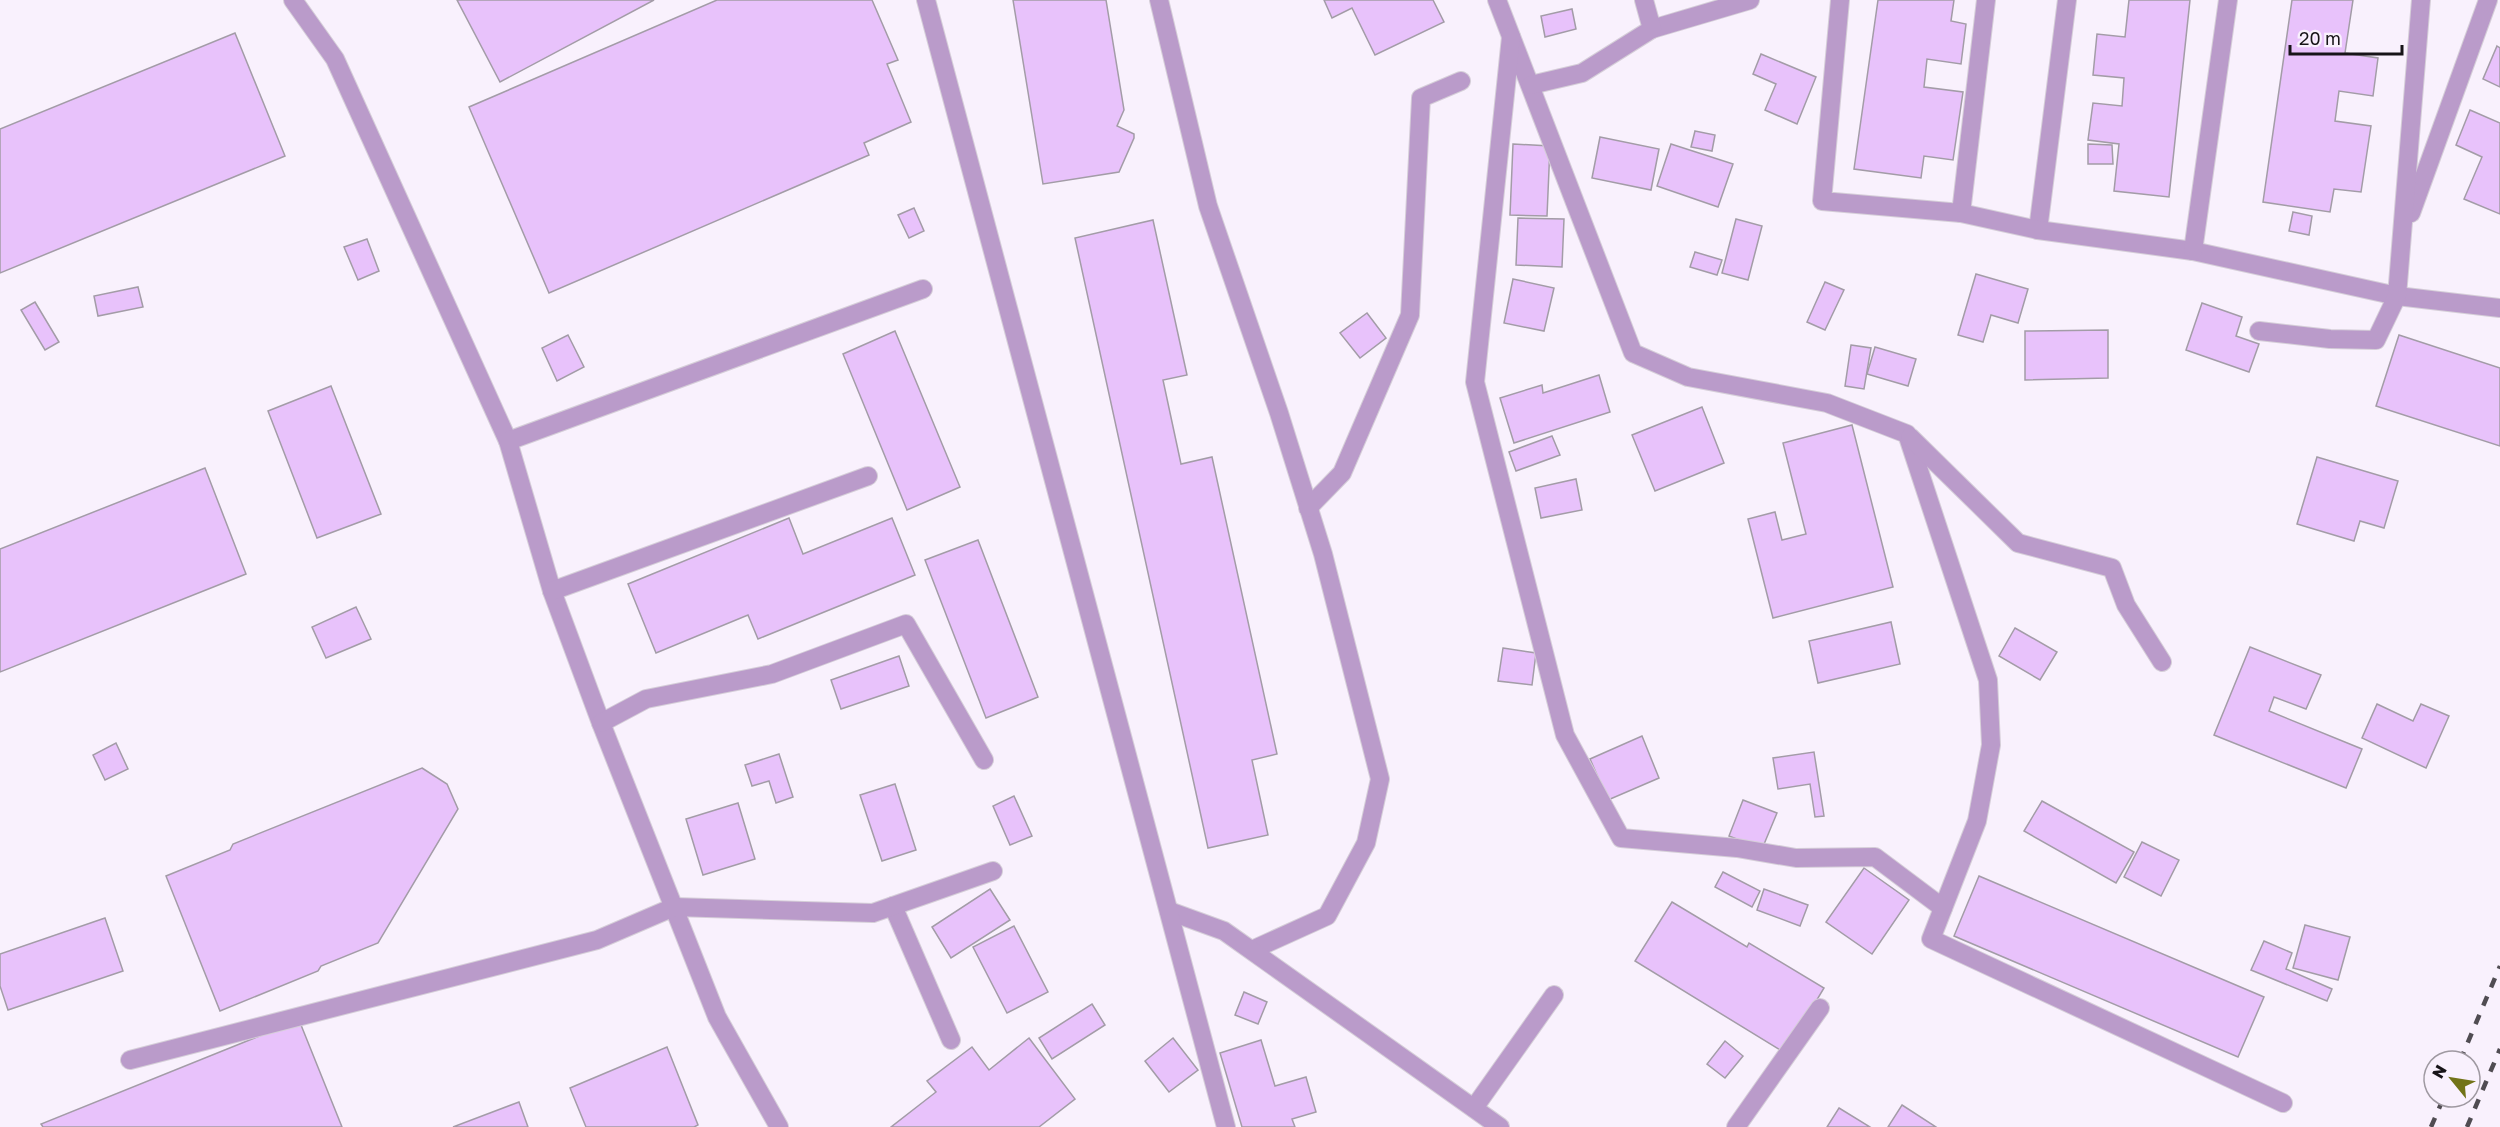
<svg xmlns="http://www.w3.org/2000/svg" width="2500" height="1127" viewBox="0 0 2500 1127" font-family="'Golos Text',sans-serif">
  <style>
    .building { fill: #e8c2fb; stroke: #a39ca7; stroke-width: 1.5 }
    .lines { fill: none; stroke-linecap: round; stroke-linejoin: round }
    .lane-casing { stroke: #d5ced8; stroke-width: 20 }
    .street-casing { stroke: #d5ced8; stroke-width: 20 }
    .lane { stroke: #ba9bca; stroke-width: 18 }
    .street { stroke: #ba9bca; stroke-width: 18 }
    .rail { stroke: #504c52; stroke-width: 4.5; stroke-dasharray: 10 10; stroke-linecap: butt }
  </style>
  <rect width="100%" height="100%" fill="#f9f1fd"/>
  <g class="building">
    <path d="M457,0H654L500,82Z"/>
    <path d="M717,0H872L898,60L887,64L911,122L864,143L869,155L549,293L469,107Z"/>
    <path d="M1013,0H1106L1124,110L1117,126L1134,134V138L1119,172L1043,184Z"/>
    <path d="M1324,0H1433L1444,22L1375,55L1352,8L1332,18Z"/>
    <path d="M1878,0H1954L1951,21L1966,24L1961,64L1927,59L1924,87L1963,92L1953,160L1924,156L1921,178L1854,169Z"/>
    <path d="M2129,0H2190L2169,197L2114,191L2119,144L2088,140L2093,103L2122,106L2124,78L2093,75L2097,34L2125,37Z"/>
    <path d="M2292,0H2353L2345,53L2378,58L2373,96L2339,91L2335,121L2371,126L2361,192L2334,189L2330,212L2263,202Z"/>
    <path d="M1572,9L1576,29L1545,37L1541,16Z"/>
    <path d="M235,33L285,156L0,273V129Z"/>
    <path d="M2497,46L2500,48V87L2483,79Z"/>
    <path d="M1761,54L1816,77L1797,124L1765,110L1776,84L1753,74Z"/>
    <path d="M2470,110L2500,123V214L2464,199L2482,157L2456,145Z"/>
    <path d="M1695,131L1715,135L1712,151L1691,147Z"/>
    <path d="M1600,137L1659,149L1651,190L1592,178Z"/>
    <path d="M1513,144L1550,146L1547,216L1510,215Z"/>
    <path d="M1671,144L1733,164L1718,207L1657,186Z"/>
    <path d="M2088,144L2112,145L2113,164H2088Z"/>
    <path d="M914,208L924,231L909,238L898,215Z"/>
    <path d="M2293,212L2312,216L2309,235L2289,231Z"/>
    <path d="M1518,218L1564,219L1562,267L1516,265Z"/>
    <path d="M1736,219L1762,226L1748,280L1722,273Z"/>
    <path d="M1153,220L1187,375L1163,380L1181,464L1212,457L1277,754L1252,760L1268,835L1208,848L1075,238Z"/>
    <path d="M367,239L379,271L358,280L344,247Z"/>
    <path d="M1695,252L1722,260L1717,275L1690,267Z"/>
    <path d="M1976,274L2028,289L2018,323L1991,315L1983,342L1958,335Z"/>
    <path d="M1513,279L1554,288L1544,331L1504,323Z"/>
    <path d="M1825,282L1844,290L1825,330L1807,322Z"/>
    <path d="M138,287L143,307L98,316L94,296Z"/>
    <path d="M35,302L59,342L45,350L21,310Z"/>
    <path d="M2202,303L2242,317L2236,336L2259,344L2249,372L2186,350Z"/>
    <path d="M1367,313L1386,338L1360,358L1340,333Z"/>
    <path d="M2108,330V378L2025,380V331Z"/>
    <path d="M895,331L960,487L907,510L843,354Z"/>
    <path d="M568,335L584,367L557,381L542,348Z"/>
    <path d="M2399,335L2500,368V446L2376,406Z"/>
    <path d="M1851,345L1871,348L1864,389L1845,386Z"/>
    <path d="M1875,347L1916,359L1908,386L1867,374Z"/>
    <path d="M1599,375L1610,412L1514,443L1500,398L1542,385L1543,393Z"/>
    <path d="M331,386L381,514L317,538L268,411Z"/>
    <path d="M1702,407L1724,463L1655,491L1632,435Z"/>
    <path d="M1852,425L1893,587L1773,618L1748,519L1775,512L1782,540L1806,534L1783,443Z"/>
    <path d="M1552,436L1560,455L1516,471L1509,452Z"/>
    <path d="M2317,457L2398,481L2384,528L2360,521L2354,541L2297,524Z"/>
    <path d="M205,468L246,574L0,672V549Z"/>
    <path d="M1576,479L1582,510L1541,518L1535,488Z"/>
    <path d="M789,518L803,554L892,518L915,575L758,639L748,615L656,653L628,584Z"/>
    <path d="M978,540L1038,697L986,718L925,560Z"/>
    <path d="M356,607L371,639L326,658L312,627Z"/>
    <path d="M1891,622L1900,664L1818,683L1809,641Z"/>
    <path d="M2015,628L2057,652L2040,680L1999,656Z"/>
    <path d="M2250,647L2321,675L2306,709L2274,697L2269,711L2362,749L2346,788L2214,735Z"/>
    <path d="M1503,648L1536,653L1532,685L1498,681Z"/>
    <path d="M899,656L909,686L841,709L831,680Z"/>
    <path d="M2377,704L2413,721L2421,704L2449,716L2426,768L2362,738Z"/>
    <path d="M1642,736L1659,778L1608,800L1590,759Z"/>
    <path d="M116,743L128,769L105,780L93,755Z"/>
    <path d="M1814,752L1824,816L1815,817L1810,784L1778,789L1773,758Z"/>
    <path d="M779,754L793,797L776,803L769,781L752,786L745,765Z"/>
    <path d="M422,768L447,784L458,809L378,943L321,966L318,971L220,1011L166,876L230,850L233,844Z"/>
    <path d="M895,784L916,850L882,861L860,795Z"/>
    <path d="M1014,796L1032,836L1010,845L993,806Z"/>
    <path d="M1743,800L1777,813L1762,849L1729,836Z"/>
    <path d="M2042,801L2134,852L2116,883L2024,831Z"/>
    <path d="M738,803L755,859L703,875L686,819Z"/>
    <path d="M2142,842L2179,860L2161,896L2124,877Z"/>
    <path d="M1864,868L1909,900L1872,954L1826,922Z"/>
    <path d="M1723,872L1760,891L1752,907L1715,887Z"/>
    <path d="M1979,876L2264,997L2238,1057L1954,936Z"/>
    <path d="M990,889L1010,920L951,958L932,927Z"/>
    <path d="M1764,889L1808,905L1800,926L1757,910Z"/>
    <path d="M1672,902L1747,947L1749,943L1824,988L1785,1053L1635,961Z"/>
    <path d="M105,918L123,971L8,1010L0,986V954Z"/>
    <path d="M2305,925L2350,937L2338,980L2293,968Z"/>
    <path d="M1014,926L1048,992L1007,1013L973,947Z"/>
    <path d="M2264,941L2292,953L2286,969L2332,989L2327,1001L2251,970Z"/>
    <path d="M1244,992L1267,1002L1258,1024L1235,1015Z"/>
    <path d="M1092,1004L1105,1025L1052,1059L1039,1038Z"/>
    <path d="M299,1020L342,1127H43L41,1124Z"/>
    <path d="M1029,1038L1075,1099L1039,1127H891L936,1092L927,1081L972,1047L989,1070Z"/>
    <path d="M1173,1038L1198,1070L1169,1092L1145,1061Z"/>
    <path d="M1261,1040L1275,1086L1306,1077L1316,1112L1292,1119L1295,1127H1242L1220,1053Z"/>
    <path d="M1725,1041L1743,1056L1725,1078L1707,1064Z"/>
    <path d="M667,1047L698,1125L694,1127H586L570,1088Z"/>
    <path d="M519,1102L528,1127H453Z"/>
    <path d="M1902,1105L1936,1127H1888Z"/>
    <path d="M1839,1108L1870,1127H1827Z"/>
  </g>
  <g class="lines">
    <defs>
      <g id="lane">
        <path d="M293,0L335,59L508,441L552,591L601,723L717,1017L779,1127"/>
        <path d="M1159,0L1208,206L1279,413L1323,554L1380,779L1366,843L1327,916L1252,950"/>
        <path d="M1961,213L1986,0"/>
        <path d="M2038,230L2067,0"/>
        <path d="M508,441L923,289"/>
        <path d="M1308,508L1342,473L1410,315L1421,98L1461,81"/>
        <path d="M552,591L868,476"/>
        <path d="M601,723L646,699L772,674L906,624L984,760"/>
        <path d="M893,906L951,1040"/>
        <path d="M1169,911L1224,931L1500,1127"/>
        <path d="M130,1060L597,940L674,907L873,913L993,871"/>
        <path d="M1474,1108L1554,995"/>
        <path d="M1736,1127L1820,1008"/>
      </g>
      <g id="street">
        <path d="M926,0L1226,1127"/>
        <path d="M1497,0L1633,353L1688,377L1827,403L1907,434L1988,680L1991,745L1977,821L1931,939L2283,1103"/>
        <path d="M1840,0L1822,201L1961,213L2038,230L2193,251L2397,296L2500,308"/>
        <path d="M1652,29L1750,0"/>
        <path d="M1511,37L1475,382L1565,735L1621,838L1737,848L1796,858L1875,857L1943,908"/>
        <path d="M1531,85L1582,73L1652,29L1644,0"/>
        <path d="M2411,213L2488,0"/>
        <path d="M2193,251L2228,0"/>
        <path d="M2259,331L2330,339L2376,340L2397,296L2421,0"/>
        <path d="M1910,437L2018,543L2112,568L2126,605L2162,662"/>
      </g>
    </defs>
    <use href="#lane" class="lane-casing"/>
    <use href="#street" class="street-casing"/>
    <use href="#lane" class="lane"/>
    <use href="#street" class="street"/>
    <g class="rail">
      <path d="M2460,1061L2500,966"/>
      <path d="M2431,1127L2444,1097"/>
      <path d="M2467,1127L2500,1049"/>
    </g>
  </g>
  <g transform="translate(2452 1079) rotate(300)"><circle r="28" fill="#f9f1fd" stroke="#9f99a1" stroke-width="1.5"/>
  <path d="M0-4.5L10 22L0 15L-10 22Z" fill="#727318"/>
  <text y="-9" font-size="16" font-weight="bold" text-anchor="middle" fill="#171418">N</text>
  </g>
  <path d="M2290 45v9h112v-9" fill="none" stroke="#171418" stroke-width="3"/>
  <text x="2299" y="45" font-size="18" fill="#171418" stroke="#f9f1fd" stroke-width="4.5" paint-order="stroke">20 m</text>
</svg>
